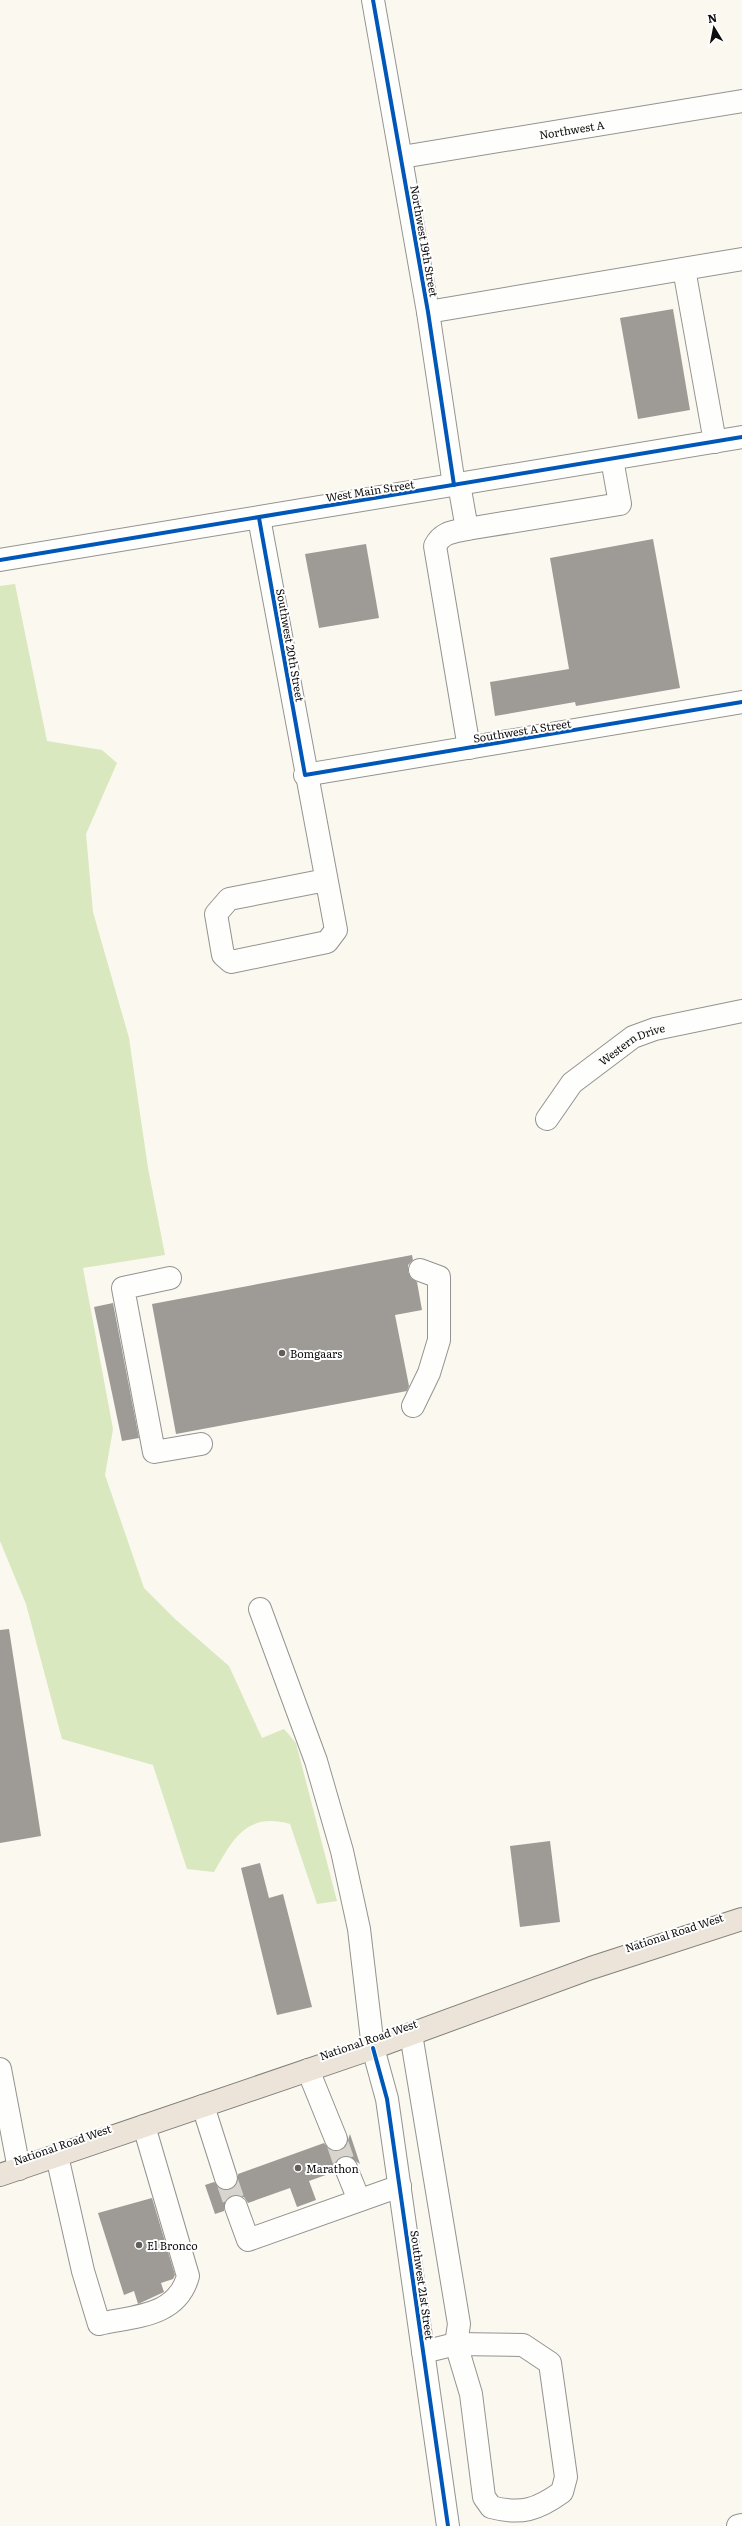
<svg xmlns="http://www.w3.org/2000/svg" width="742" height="2526" viewBox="0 0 742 2526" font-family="Literata,serif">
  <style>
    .forest { fill: #d9e8be }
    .building { fill: #9e9a96 }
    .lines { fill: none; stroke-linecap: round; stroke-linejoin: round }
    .minor-tunnel { stroke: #d7d5ce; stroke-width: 22; stroke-dasharray: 22 11; stroke-linecap: butt }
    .minor-casing { stroke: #94938f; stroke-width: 24 }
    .major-casing { stroke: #81807c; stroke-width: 24 }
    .minor { stroke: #fefefd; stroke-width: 22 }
    .major { stroke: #ece4d8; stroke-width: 22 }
    .cycleway-casing { stroke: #fff; stroke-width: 6 }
    .cycleway { stroke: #0057b8; stroke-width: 4 }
    .poi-dot { fill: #605f5c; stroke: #fff; stroke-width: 1.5 }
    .labels { text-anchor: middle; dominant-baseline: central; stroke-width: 4; stroke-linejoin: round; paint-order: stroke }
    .street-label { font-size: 11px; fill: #0d0d0d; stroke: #fff }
    .poi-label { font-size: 11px; fill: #0d0d0d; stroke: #fff; text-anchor: start }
  </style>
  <rect width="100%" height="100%" fill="#fbf8f0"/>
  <path class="forest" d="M15,584L47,741L102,750L117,763L86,834L93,912L129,1038L148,1168L165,1255L83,1268L113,1429L105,1475L144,1588L175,1619L229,1666L262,1738L284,1729L296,1743L337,1901L317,1904L290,1824C246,1812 233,1839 214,1872L187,1869L153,1765L62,1739L26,1604L0,1541V586Z"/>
  <g class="building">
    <path d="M673,309L690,410L638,419L620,318Z"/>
    <path d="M653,539L680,688L576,706L575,702L495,716L490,682L569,669L550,558Z"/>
    <path d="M366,544L379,618L319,628L305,554Z"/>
    <path d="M412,1255L413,1260L408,1265V1272L411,1278L417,1282L422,1310L395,1315L409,1386L407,1391L176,1434L152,1304Z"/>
    <path d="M113,1303L139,1438L122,1441L94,1307Z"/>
    <path d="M9,1629L41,1836L0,1843V1630Z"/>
    <path d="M550,1841L560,1922L520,1927L510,1846Z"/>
    <path d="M260,1863L269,1898L283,1894L312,2007L277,2015L241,1868Z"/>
    <path d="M350,2134L360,2164L348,2156H342L336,2161L334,2172L309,2181L316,2200L297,2207L290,2188L248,2203L244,2197L232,2195L226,2199L224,2211L215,2214L205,2185L214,2182L223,2190H230L238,2181V2174L324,2143L329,2149L340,2151L346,2146Z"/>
    <path d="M152,2198L175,2275L173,2279L161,2283L164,2292L138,2304L134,2291L124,2295L98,2213Z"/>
  </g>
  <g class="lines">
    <g class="minor-tunnel">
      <path d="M336,2139L346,2168"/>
      <path d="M226,2178L236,2207"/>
    </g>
    <defs>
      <g id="minor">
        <path d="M373,0L428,312L454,485"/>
        <path id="s1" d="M402,157L742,101"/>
        <path d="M684,269L715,442"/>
        <path d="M428,312L742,259"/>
        <path d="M459,484L467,529L620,504L612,459"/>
        <path d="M259,518L336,930L327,942L231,962L223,955L216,914L229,899L326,880"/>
        <path d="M467,529C453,532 442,532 435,546L469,748"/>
        <path d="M0,560L742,437"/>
        <path d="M305,775L742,702"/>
        <path id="s2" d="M547,1119L572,1083L633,1037L655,1029L742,1011"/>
        <path d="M170,1278L123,1288L154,1452L201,1444"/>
        <path d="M413,1406L429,1373L439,1340V1277L420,1270"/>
        <path d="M260,1609L316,1761L342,1851L359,1929L373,2048L387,2099L448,2526"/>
        <path d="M411,2034L459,2324L456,2344L423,2352"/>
        <path d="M0,2069L19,2169"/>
        <path d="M308,2070L336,2139"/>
        <path d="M203,2106L226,2178"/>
        <path d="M57,2156L83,2271L99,2324C134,2316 177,2317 188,2276L144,2126"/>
        <path d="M346,2168L359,2200"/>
        <path d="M236,2207L248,2240L400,2186"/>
        <path d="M456,2344L523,2345L550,2363L566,2477L562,2492C537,2510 521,2515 491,2507L484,2497L471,2394Z"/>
        <path d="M738,2526L742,2525"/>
      </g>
      <path id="major" d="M0,2175L373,2048L591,1968L742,1919"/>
    </defs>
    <use href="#minor" class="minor-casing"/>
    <use href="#major" class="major-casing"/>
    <use href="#minor" class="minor"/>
    <use href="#major" class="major"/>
    <defs>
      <g id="cycleway">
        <path d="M373,0L428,312L454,485"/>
        <path d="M259,518L305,775L742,702"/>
        <path d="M0,560L742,437"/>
        <path d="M373,2048L387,2099L448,2526"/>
      </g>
    </defs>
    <use href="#cycleway" class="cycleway-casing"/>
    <use href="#cycleway" class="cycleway"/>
  </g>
  <g class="poi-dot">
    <circle cx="282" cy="1353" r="4"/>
    <circle cx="298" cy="2168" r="4"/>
    <circle cx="139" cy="2245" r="4"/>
  </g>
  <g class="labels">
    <g class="street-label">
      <text stroke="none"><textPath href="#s1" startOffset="172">Northwest A</textPath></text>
      <text transform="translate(425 241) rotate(80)">Northwest 19th Street</text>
      <text transform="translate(370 490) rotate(-9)">West Main Street</text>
      <text transform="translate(291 645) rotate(80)">Southwest 20th Street</text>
      <text transform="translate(522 730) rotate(-9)">Southwest A Street</text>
      <text stroke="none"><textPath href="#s2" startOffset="116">Western Drive</textPath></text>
      <text transform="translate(674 1932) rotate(-18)">National Road West</text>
      <text transform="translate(368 2039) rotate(-19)">National Road West</text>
      <text transform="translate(62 2144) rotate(-19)">National Road West</text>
      <text transform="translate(423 2285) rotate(82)">Southwest 21st Street</text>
    </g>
    <g class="poi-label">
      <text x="290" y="1353">Bomgaars</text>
      <text x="306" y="2168">Marathon</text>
      <text x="147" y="2245">El Bronco</text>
    </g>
  </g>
  <g transform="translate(714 28) rotate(350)" stroke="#ffffff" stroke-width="3" paint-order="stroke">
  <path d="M0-3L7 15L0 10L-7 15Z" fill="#0d0d0d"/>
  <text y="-6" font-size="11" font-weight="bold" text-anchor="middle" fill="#0d0d0d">N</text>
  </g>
</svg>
